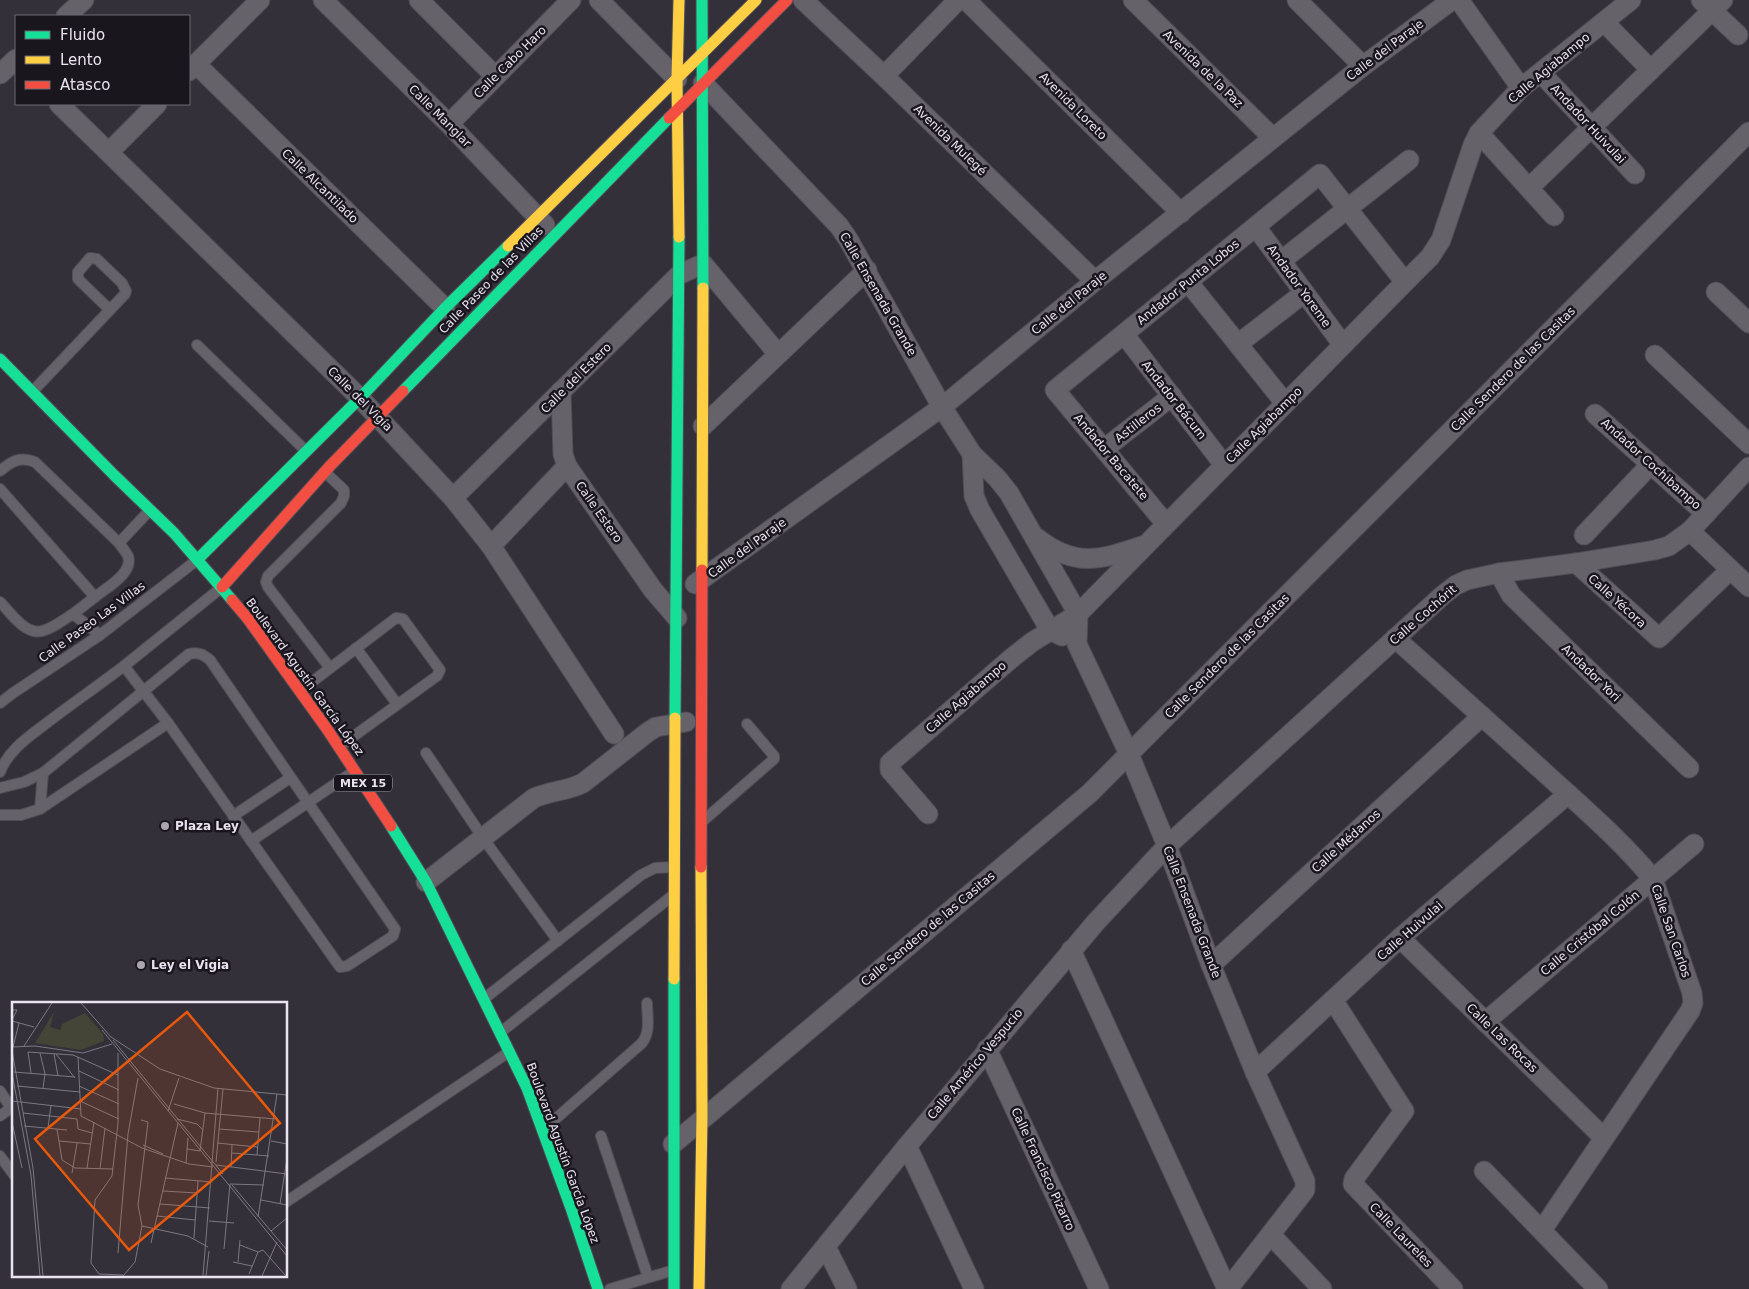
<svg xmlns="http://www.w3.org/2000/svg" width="1749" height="1289" viewBox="0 0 1749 1289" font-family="'DejaVu Sans',sans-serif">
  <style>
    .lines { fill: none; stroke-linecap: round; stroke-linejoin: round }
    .lane-casing { stroke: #514d56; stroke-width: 12 }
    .street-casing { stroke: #514d56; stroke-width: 21 }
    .fast-casing { stroke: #514d56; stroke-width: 13 }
    .slow-casing { stroke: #514d56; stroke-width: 13 }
    .jam-casing { stroke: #514d56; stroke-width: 13 }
    .lane { stroke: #65626a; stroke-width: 10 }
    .street { stroke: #65626a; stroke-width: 19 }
    .fast { stroke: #16e098; stroke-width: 11 }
    .slow { stroke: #ffcf43; stroke-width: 11 }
    .jam { stroke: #f24e42; stroke-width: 11 }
    .poi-dot { fill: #aaa5b0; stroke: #1a161e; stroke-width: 2 }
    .labels { text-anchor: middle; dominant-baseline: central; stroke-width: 5; stroke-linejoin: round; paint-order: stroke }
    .shield { fill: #1a161e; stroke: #aba6b1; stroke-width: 1 }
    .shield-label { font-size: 11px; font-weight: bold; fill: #e9e4f0 }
    .street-label { font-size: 12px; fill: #e9e4f0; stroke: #1a161e }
    .poi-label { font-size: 12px; font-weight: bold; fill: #e9e4f0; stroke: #1a161e; text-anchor: start }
    .inset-road { fill: none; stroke: #7c7882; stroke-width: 1 }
    .view { fill: #e8590c; fill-opacity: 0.15; stroke: #e8590c; stroke-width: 2.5 }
    .inset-edge { fill: none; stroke: #e9e4f0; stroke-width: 2.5 }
  </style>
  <rect width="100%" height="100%" fill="#343039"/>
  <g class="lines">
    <defs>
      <g id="lane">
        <path d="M197,345L306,451"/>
        <path d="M33,391L125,294L126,291L122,283L97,259L90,258L78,272V279L110,310"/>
        <path d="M0,471C12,461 20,456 35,462L119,543L149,511"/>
        <path d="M326,473L344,490V496L341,503L268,576L266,582L268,587L330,668"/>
        <path d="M0,489L95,597L73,614"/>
        <path d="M95,597C106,588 134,573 128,556C126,552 122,547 119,543"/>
        <path d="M0,602C11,613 27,638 45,630C55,627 64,619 73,614L100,635"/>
        <path d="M356,648L397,704"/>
        <path d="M124,666L221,588"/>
        <path d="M300,691L396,618L403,619L440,670L437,676L340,746"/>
        <path d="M0,703L13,693L100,635L197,560"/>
        <path d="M426,753L483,838L558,941"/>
        <path d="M0,772C9,749 30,736 48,722C73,703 99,685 124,666L168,723L340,967L347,966L393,936L395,929L210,660C203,654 198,652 189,654L43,773L24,782L0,788"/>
        <path d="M40,809L43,773"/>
        <path d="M0,815H21L40,809L168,723"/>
        <path d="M233,816L290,778"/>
        <path d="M704,820L774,759V756L747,724"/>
        <path d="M251,841L353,772"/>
        <path d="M485,998L641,875L655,868L674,867"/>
        <path d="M501,1032L672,896"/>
        <path d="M0,1091L11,1108L0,1116"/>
        <path d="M544,1129L642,1043C651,1031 647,1017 647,1003"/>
        <path d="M601,1136L648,1277"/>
        <path d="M0,1156L14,1175"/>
        <path d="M286,1202L509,1052"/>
        <path d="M610,1289L674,1270"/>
      </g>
      <g id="street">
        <path d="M323,0L449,124L545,225"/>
        <path d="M419,0L495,76"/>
        <path d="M599,0L677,79"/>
        <path d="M803,0L884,76L1095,281"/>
        <path d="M966,0L1181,213"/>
        <path d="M1133,0L1273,138"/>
        <path d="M1297,0L1363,66"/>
        <path d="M1459,0L1521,88"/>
        <path d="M1701,0L1738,35"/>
        <path d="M66,16L84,0"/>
        <path d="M1604,22L1651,70"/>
        <path d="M196,64L445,308"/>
        <path d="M189,71L260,0"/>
        <path d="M1541,73L1635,174"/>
        <path d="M0,74L16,59"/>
        <path d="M884,76L958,0"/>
        <path d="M703,83L839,226L848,239L942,407L972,454L997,478L1009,493L1078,614L1077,644L1129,754L1167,846L1211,965L1255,1072L1305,1181V1190L1228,1289"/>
        <path d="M59,104L360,398L453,498L491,546L614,734"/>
        <path d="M449,124L571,0"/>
        <path d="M1479,133L1554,216"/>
        <path d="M109,152L157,104"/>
        <path d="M1529,188L1723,0"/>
        <path d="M1256,227L1343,345"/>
        <path d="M1281,261L1409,160"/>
        <path d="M1188,282L1285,403"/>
        <path d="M1716,292L1749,323"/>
        <path d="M1124,334L1224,465"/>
        <path d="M1238,344L1304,293"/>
        <path d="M1655,355L1749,444"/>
        <path d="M561,391L563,454L567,466L653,590L677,618"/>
        <path d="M1595,414L1706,514"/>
        <path d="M703,426L867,270"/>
        <path d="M1104,449L1172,396"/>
        <path d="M972,454L974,496L980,510L1050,630L1062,636"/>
        <path d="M453,498L680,274L703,264L778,354"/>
        <path d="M1166,524L1055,390L1320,174L1405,282"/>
        <path d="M1690,531L1749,587"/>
        <path d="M1584,535L1651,464"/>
        <path d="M1037,538C1075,568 1100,560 1142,546"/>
        <path d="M491,546L567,466"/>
        <path d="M1576,563L1659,638L1730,570"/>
        <path d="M1499,573L1511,595L1689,768"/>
        <path d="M695,584L942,407L1095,281L1363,66L1452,0"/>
        <path d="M1395,638C1445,683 1495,728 1545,773C1582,807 1621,840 1653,879L1692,993L1693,1003L1690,1011L1542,1230"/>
        <path d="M928,814L890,770V763L1013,657L1032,642L1078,614L1412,275L1430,257L1441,240L1473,145L1479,133L1521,88L1631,0"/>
        <path d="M426,882L534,798C550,791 568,791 583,783L648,732L656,727L686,722"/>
        <path d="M1400,938L1604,1138"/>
        <path d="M1071,950L1227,1289"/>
        <path d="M1211,965L1482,716"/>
        <path d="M1333,1000L1404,1111L1354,1179L1353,1184L1453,1289"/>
        <path d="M1485,1022L1694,844"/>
        <path d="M987,1049L1099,1289"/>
        <path d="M1255,1072L1400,938L1568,794"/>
        <path d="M673,1144L1090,793L1749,132"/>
        <path d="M907,1146L974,1289"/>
        <path d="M1484,1171L1598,1289"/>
        <path d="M1271,1235L1322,1289"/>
        <path d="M826,1247L847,1289"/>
        <path d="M791,1289L907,1146L1096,922L1167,846L1443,595L1456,585L1467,580L1499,573L1576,563L1655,550L1669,546L1690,531L1749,467"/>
      </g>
      <g id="fast">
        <path d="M702,0L703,288"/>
        <path d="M0,359L114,475L174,533L232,600"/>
        <path d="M403,391L669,118"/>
        <path d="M198,559L360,398L445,308L508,246"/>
        <path d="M675,718L679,237"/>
        <path d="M391,826L426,882L527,1088L571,1208L598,1289"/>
        <path d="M674,979V1289"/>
      </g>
      <g id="slow">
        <path d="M679,0L677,79L679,237"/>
        <path d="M508,246L756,0"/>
        <path d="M702,570L703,288"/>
        <path d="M674,979L675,718"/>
        <path d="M699,1289L702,1118L701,867"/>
      </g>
      <g id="jam">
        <path d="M669,118L787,0"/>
        <path d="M222,587L330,466L403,391"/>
        <path d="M232,600L248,619L327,729L391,826"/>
        <path d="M701,867L702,570"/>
      </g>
    </defs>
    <use href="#lane" class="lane-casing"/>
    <use href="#street" class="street-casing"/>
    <use href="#fast" class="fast-casing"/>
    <use href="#slow" class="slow-casing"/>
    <use href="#jam" class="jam-casing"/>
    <use href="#lane" class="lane"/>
    <use href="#street" class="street"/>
    <use href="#fast" class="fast"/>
    <use href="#slow" class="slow"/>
    <use href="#jam" class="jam"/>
  </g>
  <g class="poi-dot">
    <circle cx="165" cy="826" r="5"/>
    <circle cx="141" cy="965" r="5"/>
  </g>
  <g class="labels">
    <rect class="shield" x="334" y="774.5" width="58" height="17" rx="4"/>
    <g class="shield-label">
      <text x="363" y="783">MEX 15</text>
    </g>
    <g class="street-label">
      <text transform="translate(1385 50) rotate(-37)">Calle del Paraje</text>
      <text transform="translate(510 62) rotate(-45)">Calle Cabo Haro</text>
      <text transform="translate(1549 68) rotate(-40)">Calle Agiabampo</text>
      <text transform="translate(1203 69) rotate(44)">Avenida de la Paz</text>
      <text transform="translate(1073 106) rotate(45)">Avenida Loreto</text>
      <text transform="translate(440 116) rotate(45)">Calle Manglar</text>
      <text transform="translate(1588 124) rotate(47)">Andador Huivulai</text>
      <text transform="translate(950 140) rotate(44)">Avenida Mulegé</text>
      <text transform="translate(320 186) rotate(44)">Calle Alcantilado</text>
      <text transform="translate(491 280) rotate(-46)">Calle Paseo de las Villas</text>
      <text transform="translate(1188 282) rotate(-39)">Andador Punta Lobos</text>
      <text transform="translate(1299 286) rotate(54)">Andador Yoreme</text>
      <text transform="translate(878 294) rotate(60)">Calle Ensenada Grande</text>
      <text transform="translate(1069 303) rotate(-39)">Calle del Paraje</text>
      <text transform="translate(1513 369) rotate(-45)">Calle Sendero de las Casitas</text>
      <text transform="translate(576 378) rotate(-45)">Calle del Estero</text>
      <text transform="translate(360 399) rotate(45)">Calle del Vigía</text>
      <text transform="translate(1174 400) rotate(52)">Andador Bácum</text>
      <text transform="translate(1138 423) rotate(-38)">Astilleros</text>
      <text transform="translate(1264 425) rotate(-45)">Calle Agiabampo</text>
      <text transform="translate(1111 457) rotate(50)">Andador Bacatete</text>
      <text transform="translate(1651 464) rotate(42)">Andador Cochibampo</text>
      <text transform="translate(599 512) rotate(55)">Calle Estero</text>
      <text transform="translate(747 548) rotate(-36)">Calle del Paraje</text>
      <text transform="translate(1617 601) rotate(42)">Calle Yécora</text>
      <text transform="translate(1423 615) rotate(-41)">Calle Cochórit</text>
      <text transform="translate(92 622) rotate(-36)">Calle Paseo Las Villas</text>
      <text transform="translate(1227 656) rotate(-45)">Calle Sendero de las Casitas</text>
      <text transform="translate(1591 673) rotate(44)">Andador Yori</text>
      <text transform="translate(305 677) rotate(54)">Boulevard Agustín García López</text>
      <text transform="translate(966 697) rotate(-41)">Calle Agiabampo</text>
      <text transform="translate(1346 841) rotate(-42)">Calle Médanos</text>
      <text transform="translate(1192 912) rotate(69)">Calle Ensenada Grande</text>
      <text transform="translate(928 929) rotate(-40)">Calle Sendero de las Casitas</text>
      <text transform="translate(1410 931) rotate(-41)">Calle Huivulai</text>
      <text transform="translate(1671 931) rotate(71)">Calle San Carlos</text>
      <text transform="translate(1590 933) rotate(-40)">Calle Cristóbal Colón</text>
      <text transform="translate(1502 1038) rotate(44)">Calle Las Rocas</text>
      <text transform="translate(975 1064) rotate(-50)">Calle Américo Vespucio</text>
      <text transform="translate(563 1153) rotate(70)">Boulevard Agustín García López</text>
      <text transform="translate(1043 1169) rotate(65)">Calle Francisco Pizarro</text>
      <text transform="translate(1401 1235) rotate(46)">Calle Laureles</text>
    </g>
    <g class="poi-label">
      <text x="175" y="826">Plaza Ley</text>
      <text x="151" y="965">Ley el Vigia</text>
    </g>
  </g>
  <g transform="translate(12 1002)">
    <rect width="275" height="275" fill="#343039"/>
    <path d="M42,10L38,25L48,28L50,22L73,11L91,32L92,39L69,48L23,41Z" fill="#444536"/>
    <path class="inset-road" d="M69,1L99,35L148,67L202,86L275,93M0,8H5L0,18M0,19L22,25M90,28L275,254M101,38L211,172M12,44L40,1M0,45L23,44L71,51L100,42M1,45L7,21M0,49L21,166L31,274M28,51L33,72L31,86M42,52L46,74M44,52L63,76M66,55L69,114L130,146L177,162L201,165M67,69L107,88M2,70L63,75M0,71L19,173L28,274M19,71L16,50L61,53L106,73M5,84L68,90M67,84L107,102M0,99L69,107M68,99L107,117M162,102L193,111L263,117M156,109L167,76M11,111L65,117L66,127L80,131M165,117L185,122L191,128M0,120L10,166M12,124L55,128M36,126L39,103M45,127L50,158L63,166L101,167M207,127L247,130M47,139L79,142M259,139L275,142M205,141L245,145M131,143L151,152M175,147L188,149L193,111M220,151L257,154M245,153L248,116M204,160L211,87M174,161L176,136M204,163L275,172M219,165L220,143M75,166L82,120M88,167L93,126M60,171L65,141M153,176L200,180M220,183L275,248M151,189L185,191M249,198L275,203M148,202L198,206M268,202L275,156M145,214L183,218M246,215L265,92M197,219L222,221M130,224L176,234L196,245M259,229L275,216M182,236L186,179M139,241L166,121M228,243L246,250M212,247L218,182L252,183M246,250L251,248L274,274M106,251L116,132L126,76M221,260L240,264M226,260L228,238M87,272L79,261L83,198L100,174L106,121V51M87,272L111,273M237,272L246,250M111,274L123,260L130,224L126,203L136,120L129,118M191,274L206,86M194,274L197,249M250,274L265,240"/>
    <path class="view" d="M175,10L268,121L117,248L23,137Z"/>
    <rect width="275" height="275" class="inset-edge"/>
  </g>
  <rect x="15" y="15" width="175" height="90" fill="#1a161e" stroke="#6d6872"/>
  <rect x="25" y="31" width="25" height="8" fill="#16e098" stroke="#6d6872"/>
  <text x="60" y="40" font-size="15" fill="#e9e4f0">Fluido</text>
  <rect x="25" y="56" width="25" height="8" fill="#ffcf43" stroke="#6d6872"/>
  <text x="60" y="65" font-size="15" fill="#e9e4f0">Lento</text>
  <rect x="25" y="81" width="25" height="8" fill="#f24e42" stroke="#6d6872"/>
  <text x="60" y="90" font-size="15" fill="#e9e4f0">Atasco</text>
</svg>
